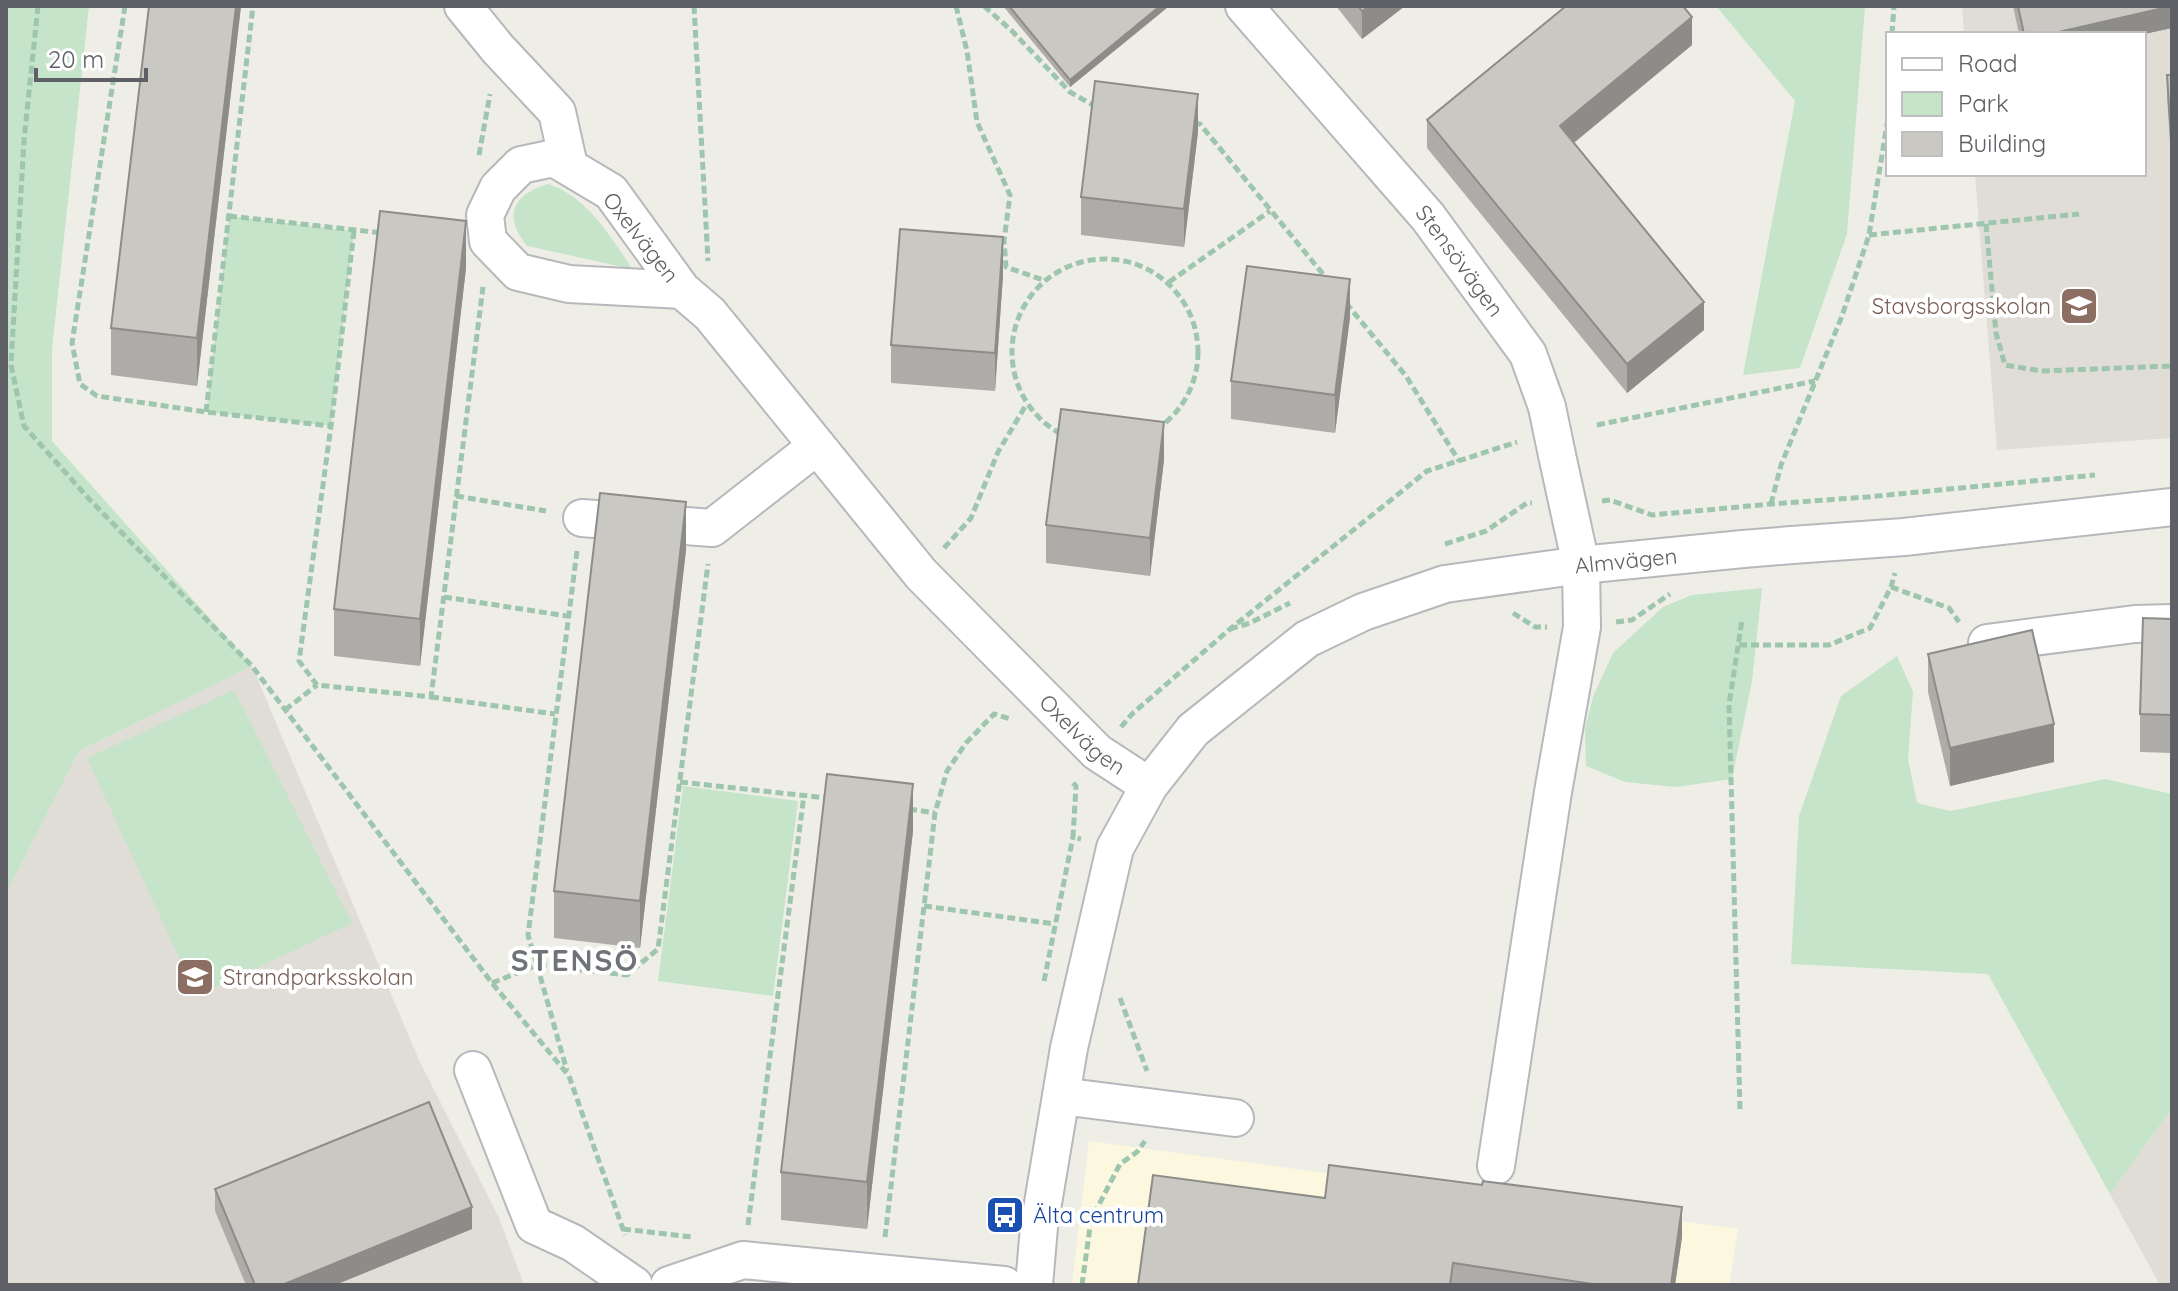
<svg xmlns="http://www.w3.org/2000/svg" width="2178" height="1291" viewBox="0 0 2178 1291" font-family="Quicksand,sans-serif">
  <style>
    .commercial { fill: #fbf8df }
    .education { fill: #dfddd5 }
    .green { fill: #c5e4c9 }
    .lines { fill: none; stroke-linecap: round; stroke-linejoin: round }
    .minor-casing { stroke: #b6b8bc; stroke-width: 40 }
    .path { stroke: #9ec5ad; stroke-width: 5; stroke-dasharray: 8 4; stroke-linecap: butt }
    .minor { stroke: #fff; stroke-width: 36 }
    .minor-bridge-casing { stroke: #b6b8bc; stroke-width: 40; stroke-linecap: butt }
    .minor-bridge { stroke: #fff; stroke-width: 36 }
    .wall { fill: #aeaca8 }
    .shaded-wall { fill: #8d8c88 }
    .building { fill: #cac8c3; stroke: #8d8c88; stroke-width: 2 }
    .labels { text-anchor: middle; dominant-baseline: central; stroke-width: 8; stroke-linejoin: round; paint-order: stroke }
    .street-label { font-size: 22px; fill: #5e6065; stroke: #fff }
    .education-label { font-size: 22px; fill: #785e54; stroke: #fff; text-anchor: end }
    .transit-label { font-size: 22px; fill: #164399; stroke: #fff; text-anchor: start }
    .district-label { font-size: 30px; font-weight: bold; letter-spacing: 2px; fill: #6f7277; stroke: #fff }
  </style>
  <rect width="100%" height="100%" fill="#efeee6"/>
  <path class="commercial" d="M1089,1141L1738,1229L1729,1285H1072Z"/>
  <g class="education">
    <path d="M1962,6H2172V438L1997,450L1975,174H2144V34H1964Z"/>
    <path d="M252,666L419,1060L499,1218L524,1285H6V894L79,751Z"/>
    <path d="M2172,1108V1285H2160L2110,1194Z"/>
  </g>
  <g class="green">
    <path d="M6,6H89L52,349V441L252,666L79,751L6,894Z"/>
    <path d="M1716,6H1865L1847,234L1800,368L1743,375L1795,101Z"/>
    <path d="M548,184C586,196 611,236 632,269L527,246C503,216 512,195 548,184Z"/>
    <path d="M229,216L354,231L331,426L206,412Z"/>
    <path d="M1762,588L1752,681L1732,779L1676,787L1625,782L1586,766L1585,729L1593,697L1613,653L1663,607L1692,595Z"/>
    <path d="M1897,656L1913,692L1908,759L1917,803L1950,811L2105,779L2172,794V1108L2110,1194L1988,974L1791,964L1799,816L1841,696Z"/>
    <path d="M234,690L352,923L197,996L87,758Z"/>
    <path d="M683,786L798,801L773,996L658,981Z"/>
  </g>
  <g class="lines">
    <defs>
      <g id="minor">
        <path d="M463,6L498,49L557,112L569,166"/>
        <path id="s1" d="M1244,6L1428,217L1528,354L1547,407"/>
        <path id="s2" d="M682,290L569,284L518,272L488,241L485,215L498,188L521,165L554,158L611,192L682,290L710,314L921,574L1097,752L1149,786"/>
        <path d="M582,518L712,528L817,446"/>
        <path d="M1792,545L1904,537L2172,507"/>
        <path d="M1987,643L2135,624L2172,623"/>
        <path d="M473,1070L534,1225L573,1243L634,1285"/>
        <path d="M1061,1096L1235,1118"/>
        <path d="M1496,1166L1553,792L1582,627L1581,565L1557,455"/>
        <path d="M669,1285L743,1260L1004,1285"/>
        <path id="s3" d="M1034,1285L1039,1227L1069,1048L1115,848L1149,786L1193,730L1307,639L1363,612L1445,584L1581,565L1743,549"/>
      </g>
    </defs>
    <use href="#minor" class="minor-casing"/>
    <g class="path">
      <path d="M38,6L24,140L11,365L24,426L90,500L252,666L492,983L569,1076L625,1235"/>
      <path d="M125,6L72,343L80,384L97,396L206,412L331,426"/>
      <path d="M694,6L708,261"/>
      <path d="M956,6L967,51L977,122L1010,195L1004,241L1006,267L1043,280"/>
      <path d="M984,6L1012,31L1070,92L1098,108"/>
      <path d="M1892,34L1894,6"/>
      <path d="M1194,123L1200,124L1327,279"/>
      <path d="M479,155L490,94"/>
      <path d="M229,216L383,233"/>
      <path d="M1986,224L1996,333L2005,365L2042,371L2172,366"/>
      <path d="M354,231L331,426L299,661L317,685L431,697L483,287"/>
      <path d="M1869,235L2079,214"/>
      <circle cx="1105" cy="352" r="93"/>
      <path d="M1169,282L1270,211"/>
      <path d="M1346,303L1406,376L1459,461"/>
      <path d="M206,412L253,6"/>
      <path d="M1597,425L1815,381"/>
      <path d="M456,496L546,511"/>
      <path d="M1602,501L1610,500L1652,515L1771,504L1867,497L2095,475"/>
      <path d="M1771,504L1781,465L1842,316L1869,235L1888,118"/>
      <path d="M1445,544L1486,531L1527,503H1532"/>
      <path d="M944,548L971,518L998,452L1026,405"/>
      <path d="M577,551L528,935L537,965L627,975L658,949L708,564"/>
      <path d="M1891,587L1949,608L1959,622"/>
      <path d="M444,597L567,616"/>
      <path d="M1513,613L1535,627H1547"/>
      <path d="M1616,622L1632,620L1670,594"/>
      <path d="M1230,629L1250,623L1290,603"/>
      <path d="M1739,645H1829L1870,628L1891,587L1895,573"/>
      <path d="M431,697L555,714"/>
      <path d="M285,710L317,685"/>
      <path d="M1121,727L1132,714L1230,629L1427,471L1517,442"/>
      <path d="M680,782L827,798"/>
      <path d="M1073,783L1076,786L1073,837L1081,839"/>
      <path d="M909,809L935,813"/>
      <path d="M924,906L1055,924"/>
      <path d="M1044,981L1073,837"/>
      <path d="M492,983L537,965L567,1071"/>
      <path d="M1120,998L1147,1071"/>
      <path d="M1740,1109L1729,705L1742,620"/>
      <path d="M748,1225L804,795"/>
      <path d="M623,1229L692,1237"/>
      <path d="M885,1237L935,813L947,771L966,743L994,714L1011,719"/>
      <path d="M1082,1285L1091,1220L1120,1164L1137,1152L1145,1141"/>
    </g>
    <use href="#minor" class="minor"/>
    <defs>
      <g id="minor-bridge">
        <path d="M1547,407L1557,455"/>
        <path d="M1743,549L1792,545"/>
      </g>
    </defs>
    <use href="#minor-bridge" class="minor-bridge-casing"/>
    <use href="#minor-bridge" class="minor-bridge"/>
  </g>
  <g class="wall">
    <path d="M241,6L197,386L111,375V328Z"/>
    <path d="M1003,6H1168V7L1070,87Z"/>
    <path d="M1336,6H1405L1362,39Z"/>
    <path d="M2013,6H2172V28L2144,34H2019Z"/>
    <path d="M1692,45L1574,143L1704,330L1627,393L1427,148V120Z"/>
    <path d="M2167,75H2172V174L2167,97Z"/>
    <path d="M1198,132L1184,247L1081,235V197Z"/>
    <path d="M466,268L420,666L334,656V609Z"/>
    <path d="M1003,275L995,391L891,383V345Z"/>
    <path d="M1350,317L1335,433L1231,419V381Z"/>
    <path d="M1164,460L1150,576L1046,563V525Z"/>
    <path d="M686,550L640,948L554,938V891Z"/>
    <path d="M2172,619V753L2140,752V714Z"/>
    <path d="M1928,654L2054,762L1950,786L1928,692Z"/>
    <path d="M913,831L867,1229L781,1220V1172Z"/>
    <path d="M215,1189L472,1229L335,1285H246L215,1211Z"/>
    <path d="M1325,1198L1682,1237L1675,1285H1138Z"/>
  </g>
  <g class="shaded-wall">
    <path d="M236,6H241L197,386V338Z"/>
    <path d="M1160,6H1168V7L1070,87V80Z"/>
    <path d="M1369,6H1405L1362,39V11Z"/>
    <path d="M2172,6V28L2144,34H2050Z"/>
    <path d="M1692,17V45L1560,154V126Z"/>
    <path d="M1198,94V132L1184,247V209Z"/>
    <path d="M466,221V268L420,666V619Z"/>
    <path d="M1003,237V275L995,391V353Z"/>
    <path d="M1350,279V317L1335,433V395Z"/>
    <path d="M1704,302V330L1627,393V364Z"/>
    <path d="M1164,422V460L1150,576V538Z"/>
    <path d="M686,502V550L640,948V901Z"/>
    <path d="M2054,724V762L1950,786V748Z"/>
    <path d="M913,784V831L867,1229V1182Z"/>
    <path d="M472,1207V1229L335,1285H282Z"/>
    <path d="M1682,1207V1237L1675,1285H1671Z"/>
  </g>
  <g class="building">
    <path d="M149,6H236L197,338L111,328Z"/>
    <path d="M1009,6H1160L1070,80Z"/>
    <path d="M1358,6H1369L1362,11Z"/>
    <path d="M1566,6H1683L1692,17L1560,126L1704,302L1627,364L1427,120Z"/>
    <path d="M2018,6H2172L2050,34H2024Z"/>
    <path d="M2167,75H2172V152Z"/>
    <path d="M1095,81L1198,94L1184,209L1081,197Z"/>
    <path d="M380,211L466,221L420,619L334,609Z"/>
    <path d="M900,229L1003,237L995,353L891,345Z"/>
    <path d="M1247,266L1350,279L1335,395L1231,381Z"/>
    <path d="M1061,409L1164,422L1150,538L1046,525Z"/>
    <path d="M600,493L686,502L640,901L554,891Z"/>
    <path d="M2143,618L2172,619V715L2140,714Z"/>
    <path d="M2032,630L2054,724L1950,748L1928,654Z"/>
    <path d="M827,774L913,784L867,1182L781,1172Z"/>
    <path d="M429,1102L472,1207L282,1285H255L215,1189Z"/>
    <path d="M1329,1165L1482,1185L1483,1181L1682,1207L1671,1285H1599L1453,1263L1450,1285H1138L1153,1175L1325,1198Z"/>
  </g>
  <defs>
    <symbol id="school-square" viewBox="-11 -11 22 22"><rect x="-9" y="-9" width="18" height="18" rx="4" fill="#8d6e63" stroke="#fff"/><path d="M0-5L7-2L0 1L-7-2ZM-4 1L0 2.5L4 1V4Q0 6-4 4Z" fill="#fff"/></symbol>
    <symbol id="bus-square" viewBox="-11 -11 22 22"><rect x="-9" y="-9" width="18" height="18" rx="4" fill="#1a4fb4" stroke="#fff"/><path d="M-5-6H5V4H4V6H2V4H-2V6H-4V4H-5ZM-3.5-4V0h7V-4ZM-3.5 1.2v1.5H-2V1.2ZM2 1.2v1.5H3.5V1.2Z" fill="#fff"/></symbol>
  </defs>
  <g fill-rule="evenodd">
    <use href="#school-square" x="2057" y="284" width="44" height="44"/>
    <use href="#school-square" x="173" y="955" width="44" height="44"/>
    <use href="#bus-square" x="983" y="1193" width="44" height="44"/>
  </g>
  <g class="labels">
    <g class="street-label">
      <text transform="translate(641 237) rotate(52)">Oxelvägen</text>
      <text stroke="none"><textPath href="#s1" startOffset="334">Stensövägen</textPath></text>
      <text stroke="none"><textPath href="#s3" startOffset="1064">Almvägen</textPath></text>
      <text stroke="none"><textPath href="#s2" startOffset="1118">Oxelvägen</textPath></text>
    </g>
    <g class="education-label">
      <text x="2051" y="306">Stavsborgsskolan</text>
      <text x="223" y="977" text-anchor="start">Strandparksskolan</text>
    </g>
    <g class="transit-label">
      <text x="1033" y="1215">Älta centrum</text>
    </g>
    <g class="district-label">
      <text x="575" y="960">STENSÖ</text>
    </g>
  </g>
  <rect width="2178" height="1291" fill="none" stroke="#5e6065" stroke-width="16"/>
  <rect x="1886" y="32" width="260" height="144" fill="#ffffff" stroke="#bfbfc1" stroke-width="2"/>
  <rect x="1902" y="58" width="40" height="12" fill="#ffffff" stroke="#bfbfc1" stroke-width="2"/>
  <text x="1958" y="72" font-size="24" fill="#5e6065">Road</text>
  <rect x="1902" y="92" width="40" height="24" fill="#c5e4c9" stroke="#bfbfc1" stroke-width="2"/>
  <text x="1958" y="112" font-size="24" fill="#5e6065">Park</text>
  <rect x="1902" y="132" width="40" height="24" fill="#cac8c3" stroke="#bfbfc1" stroke-width="2"/>
  <text x="1958" y="152" font-size="24" fill="#5e6065">Building</text>
  <path d="M36 68v12h110v-12" fill="none" stroke="#5e6065" stroke-width="4"/>
  <text x="48" y="68" font-size="24" fill="#5e6065" stroke="#ffffff" stroke-width="6" paint-order="stroke">20 m</text>
</svg>
